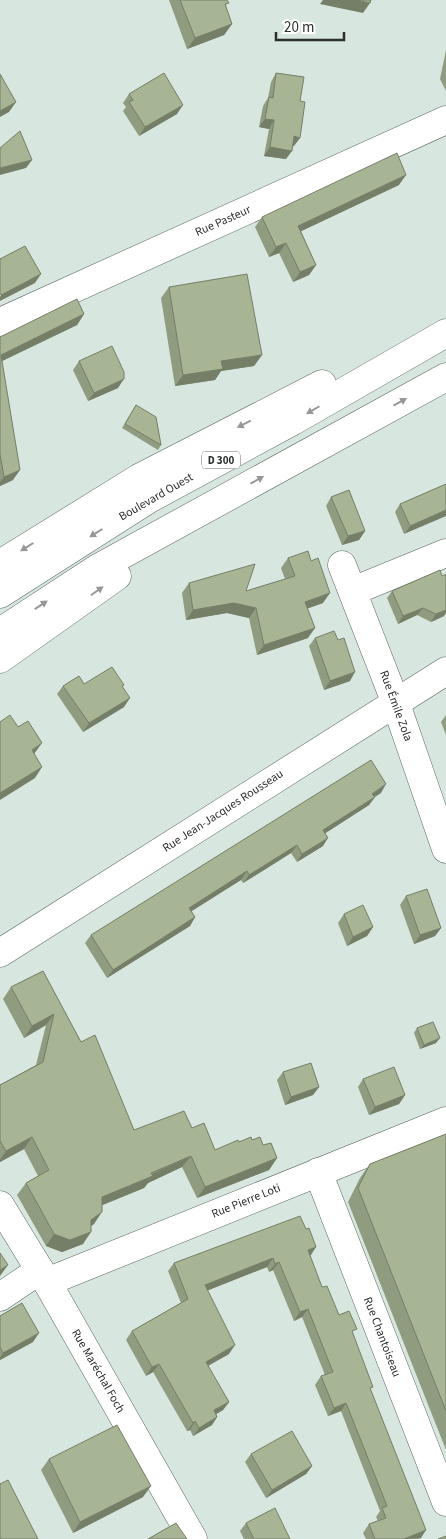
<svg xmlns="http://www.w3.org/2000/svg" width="446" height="1539" viewBox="0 0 446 1539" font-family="'Source Sans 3',sans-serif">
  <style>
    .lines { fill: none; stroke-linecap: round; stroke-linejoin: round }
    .minor-casing { stroke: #5d6a63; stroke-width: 29 }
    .major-casing { stroke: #5d6a63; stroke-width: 29 }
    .minor { stroke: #fff; stroke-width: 28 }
    .major { stroke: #fff; stroke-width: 28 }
    .wall { fill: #909c80 }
    .shaded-wall { fill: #757f68 }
    .building { fill: #a7b595; stroke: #757f68 }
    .oneway { fill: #959896 }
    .labels { text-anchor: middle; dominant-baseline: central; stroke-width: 4.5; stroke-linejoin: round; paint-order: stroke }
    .shield { fill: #fff; stroke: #6b6e6c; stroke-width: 1 }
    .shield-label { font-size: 11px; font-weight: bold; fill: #2b302d }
    .street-label { font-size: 12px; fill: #2b302d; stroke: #fff }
  </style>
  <rect width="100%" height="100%" fill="#d7e6de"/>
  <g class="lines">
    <defs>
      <g id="minor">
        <path d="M0,322L446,120"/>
        <path d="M342,565L395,701L446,849"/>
        <path d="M353,591L446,553"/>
        <path d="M0,953L446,671"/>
        <path d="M318,1172L446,1502"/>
        <path d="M47,1282L446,1121"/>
        <path d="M0,1297L40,1270"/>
      </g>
      <g id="major">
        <path d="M0,564L139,478L322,384"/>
        <path d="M0,594L149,499L293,421L446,333"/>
        <path d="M0,632L98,568L446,377"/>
        <path d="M0,659L117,576"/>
        <path d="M0,1205L47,1282L193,1539"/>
      </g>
    </defs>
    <use href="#minor" class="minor-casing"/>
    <use href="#major" class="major-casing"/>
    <use href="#minor" class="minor"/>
    <use href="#major" class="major"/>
  </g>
  <g class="wall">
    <path d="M169,0H227L226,7L232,24L224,35L187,49Z"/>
    <path d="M446,50V91L440,79Z"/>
    <path d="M276,73L294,146H292L286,159L264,156L269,129L259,127L263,106L268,98L271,82Z"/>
    <path d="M129,94L177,114L139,136L123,111L126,107L123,103Z"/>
    <path d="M399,185L301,231L316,265L309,275L293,282L279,253L269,257L255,227L262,217Z"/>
    <path d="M169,287L262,355L254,366L221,371L215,380L175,386L161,298Z"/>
    <path d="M84,314L77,325L2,361L13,480L0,486V337Z"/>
    <path d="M79,361L118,388L88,401L73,370Z"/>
    <path d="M136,405L161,445L158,450L122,428Z"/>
    <path d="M446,484L404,534L395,512L400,504Z"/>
    <path d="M331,497L365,531L359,540L342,545L326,506Z"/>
    <path d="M288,558L323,603L308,608V638L257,655L249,618L227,613L186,620L182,593L189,583L246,591L285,579L281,568Z"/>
    <path d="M392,591L444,616L431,622L417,615L398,624L387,598Z"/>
    <path d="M315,638L350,681L324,690L309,646Z"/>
    <path d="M84,684L122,687L124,707L83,732L57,694L63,686Z"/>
    <path d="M446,715V735L441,722Z"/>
    <path d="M381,793L374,797H375L369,805L325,833L323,846L297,862L291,853L243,883L241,880L191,911L195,917L190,926L107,978L85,943L91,935Z"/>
    <path d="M406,896L441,928L435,936L414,944L400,905Z"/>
    <path d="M344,914L373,927L367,936L347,946L338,923Z"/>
    <path d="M43,971L81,1042L134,1130L192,1128L215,1150L239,1142L252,1140L263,1145L277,1158L269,1170L197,1198L182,1167L148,1183L144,1188L102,1205L94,1224L91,1226L83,1244L62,1252L46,1246L17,1195L26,1183L38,1176L24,1149L0,1162V1085L36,1065L46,1025L24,1038L3,999L11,987Z"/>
    <path d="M417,1028L436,1043L420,1049L414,1033Z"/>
    <path d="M283,1072L319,1087L313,1095L285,1105L277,1080Z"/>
    <path d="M363,1079L405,1095L399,1104L369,1115L358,1087Z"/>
    <path d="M446,1134V1450L348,1202L360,1178L370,1164Z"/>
    <path d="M310,1255L322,1287L339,1315L353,1335L370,1390L421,1538L419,1539H366L363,1533L369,1524L378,1521L376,1517L380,1511L341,1411L328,1416L315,1385L321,1376L325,1375L302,1317L294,1321L273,1270L269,1272L267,1267L207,1290L229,1354L208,1366L229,1402L223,1410L216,1414L217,1417L212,1425L193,1436L190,1430L187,1431L153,1372L146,1376L126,1340L132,1331L181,1303L168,1271L174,1263Z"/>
    <path d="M0,1316L33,1342L0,1360Z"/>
    <path d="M251,1454L312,1466L306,1474L266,1498L245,1462Z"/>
    <path d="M49,1459L143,1497L73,1533L41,1470Z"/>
    <path d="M246,1523L290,1539H244L240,1531Z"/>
  </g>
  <g class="shaded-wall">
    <path d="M323,0H357L370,3L363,13L320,4Z"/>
    <path d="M232,24L224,35L187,49L195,38Z"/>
    <path d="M16,102L9,112L0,117V111Z"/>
    <path d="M183,105L177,114L139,136L145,127Z"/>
    <path d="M265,119L274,120L269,129L259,127Z"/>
    <path d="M294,136L300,138L294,146L288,145Z"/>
    <path d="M270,147L292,151L286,159L264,156Z"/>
    <path d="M32,160L26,168L0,175V168Z"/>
    <path d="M406,175L399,185L291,236L298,226Z"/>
    <path d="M286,243L279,253L269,257L276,247Z"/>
    <path d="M316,265L309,275L293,282L300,272Z"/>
    <path d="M41,274L35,283L0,301V297L1,295Z"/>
    <path d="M84,314L77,325L0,362L1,355Z"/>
    <path d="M262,355L254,366L221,371L215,380L175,386L183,375L221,361Z"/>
    <path d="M124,379L118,388L88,401L94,393Z"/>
    <path d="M20,470L13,480L0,486V482L4,477Z"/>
    <path d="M446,510V516L404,534L410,526Z"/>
    <path d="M365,531L359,540L342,545L348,536Z"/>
    <path d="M330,593L323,603L298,612L305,602Z"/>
    <path d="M234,603L256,608L249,618L227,613L186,620L193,610Z"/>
    <path d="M423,608L417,615L398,624L403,616Z"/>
    <path d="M446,610V613L444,616L431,622L436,614Z"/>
    <path d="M315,628L308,638L257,655L264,645Z"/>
    <path d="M355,672L350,681L324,690L330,681Z"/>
    <path d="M130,698L124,707L83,732L89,723Z"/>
    <path d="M42,743L34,754L32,750Z"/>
    <path d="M42,767L35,778L0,800V793Z"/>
    <path d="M386,784L381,793L367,802L372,794Z"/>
    <path d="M375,797L369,805L318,838L323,830Z"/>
    <path d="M328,838L323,846L297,862L302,854Z"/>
    <path d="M297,845L291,853L243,883L249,875Z"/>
    <path d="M247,871L241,880L184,916L189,908Z"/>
    <path d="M195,917L190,926L107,978L113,970Z"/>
    <path d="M373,927L367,936L347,946L353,937Z"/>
    <path d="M441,928L435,936L414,944L420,935Z"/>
    <path d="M54,1014L46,1025L24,1038L32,1026Z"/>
    <path d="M440,1038L436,1043L420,1049L424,1045Z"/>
    <path d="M319,1087L313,1095L285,1105L291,1097Z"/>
    <path d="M405,1095L399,1104L369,1115L375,1107Z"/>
    <path d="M32,1137L24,1149L0,1162V1160L6,1151Z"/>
    <path d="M191,1156L182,1167L148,1183L144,1188L93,1209L102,1197Z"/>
    <path d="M277,1158L269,1170L197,1198L205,1187Z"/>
    <path d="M102,1212L94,1224L83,1232L91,1220Z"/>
    <path d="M91,1232L83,1244L62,1252L46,1246L54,1234Z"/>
    <path d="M316,1247L311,1255L302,1258L308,1250Z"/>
    <path d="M273,1258L267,1267L199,1294L205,1285Z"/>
    <path d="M279,1262L273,1270L269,1272L275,1264Z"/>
    <path d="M8,1265L0,1276V1270Z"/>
    <path d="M308,1309L302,1317L294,1321L300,1312Z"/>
    <path d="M39,1333L33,1342L0,1360V1358L3,1353Z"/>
    <path d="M235,1345L229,1354L200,1370L206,1362Z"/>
    <path d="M159,1364L153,1372L146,1376L152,1367Z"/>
    <path d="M229,1402L223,1410L208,1419L214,1410Z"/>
    <path d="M346,1403L341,1411L328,1416L334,1408Z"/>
    <path d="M217,1417L212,1425L193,1436L199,1428Z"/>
    <path d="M195,1421L190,1430L187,1431L193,1423Z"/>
    <path d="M312,1466L306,1474L266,1498L272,1490Z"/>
    <path d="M151,1486L143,1497L73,1533L80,1522Z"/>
    <path d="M426,1530L421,1538L404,1539Z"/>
  </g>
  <g class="building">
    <path d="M180,0H227L229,3L225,4L232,24L195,38Z"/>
    <path d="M357,0H371L370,3Z"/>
    <path d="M164,73L183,105L145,127L129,102L133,100L129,94Z"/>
    <path d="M276,73L304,77L300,101L305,102L300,138L294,136L292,151L270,147L274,120L265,119L269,97L273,98Z"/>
    <path d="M0,74L16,102L0,111Z"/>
    <path d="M20,131L32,160L0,168V148Z"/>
    <path d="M397,153L406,175L298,226L316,265L300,272L286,243L276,247L262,217Z"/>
    <path d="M25,246L41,274L1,295L0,293V259Z"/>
    <path d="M247,274L262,355L221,361L223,369L183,375L169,287Z"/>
    <path d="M77,299L84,314L1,355L20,470L4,477L0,454V337Z"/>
    <path d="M112,346L124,372V379L94,393L79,361Z"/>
    <path d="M136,405L156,417L161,445L125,424Z"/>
    <path d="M446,484V510L410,526L400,504Z"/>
    <path d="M349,490L365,531L348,536L331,497Z"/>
    <path d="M308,551L311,561L318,558L330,593L305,602L315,628L264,645L256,608L234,603L193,610L189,583L255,564L246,591L295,576L288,558Z"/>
    <path d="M440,570L442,576L446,574V610L436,614L423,608L403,616L392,591Z"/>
    <path d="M334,631L338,640L344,638L355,672L330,681L315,638Z"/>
    <path d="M112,667L124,685L122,686L130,698L89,723L63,686L79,676L84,684Z"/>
    <path d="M10,715L18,727L28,721L42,743L32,750L42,767L0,793V722Z"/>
    <path d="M371,760L386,784L372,794L375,797L323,830L328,838L302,854L297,845L249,875L247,871L189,908L195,917L113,970L91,935Z"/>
    <path d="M427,889L441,928L420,935L406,896Z"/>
    <path d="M363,905L373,927L353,937L344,914Z"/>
    <path d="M43,971L81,1042L95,1035L134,1130L184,1111L192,1128L204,1123L215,1150L238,1140L239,1142L251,1137L252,1140L260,1137L263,1145L271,1143L277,1158L205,1187L191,1156L151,1173L153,1176L102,1197V1212L91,1220V1232L70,1240L54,1234L26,1183L49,1170L32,1137L6,1151L0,1141V1085L43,1062L54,1014L32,1026L11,987Z"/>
    <path d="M433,1022L440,1038L424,1045L417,1028Z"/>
    <path d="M311,1063L319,1087L291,1097L283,1072Z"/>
    <path d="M394,1067L405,1095L375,1107L363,1079Z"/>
    <path d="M446,1134V1411L358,1188L370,1164Z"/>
    <path d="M300,1216L306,1229L309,1228L316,1247L308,1250L322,1287L327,1286L339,1315L349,1311L357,1329L352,1331L373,1387L370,1388L426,1530L404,1539H375L369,1524L386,1518L382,1508L387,1506L346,1403L334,1408L321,1376L333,1372L308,1309L300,1312L279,1262L275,1264L273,1258L205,1285L235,1345L206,1362L229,1402L214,1410L217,1417L199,1428L195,1421L193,1423L159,1364L152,1367L132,1331L188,1299L174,1263Z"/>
    <path d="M0,1253L8,1265L0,1270Z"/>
    <path d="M22,1303L39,1333L3,1353L0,1347V1316Z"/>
    <path d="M117,1425L151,1486L80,1522L49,1459Z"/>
    <path d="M292,1431L312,1466L272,1490L251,1454Z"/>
    <path d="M8,1480L38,1539H0V1484Z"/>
    <path d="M275,1508L290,1539H254L246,1523Z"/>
    <path d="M176,1523L187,1539H148Z"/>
    <path d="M446,1536V1539H438Z"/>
  </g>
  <defs><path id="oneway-solid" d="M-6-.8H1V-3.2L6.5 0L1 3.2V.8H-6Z" transform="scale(1.25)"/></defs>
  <g class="oneway">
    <use href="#oneway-solid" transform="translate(400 402) rotate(-29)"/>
    <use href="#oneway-solid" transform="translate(313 410) rotate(150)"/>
    <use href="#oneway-solid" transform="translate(244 424) rotate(153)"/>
    <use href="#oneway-solid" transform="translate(257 480) rotate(-29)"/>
    <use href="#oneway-solid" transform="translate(96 533) rotate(148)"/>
    <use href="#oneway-solid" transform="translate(27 547) rotate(148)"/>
    <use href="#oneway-solid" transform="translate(97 591) rotate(-35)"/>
    <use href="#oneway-solid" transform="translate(41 605) rotate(-33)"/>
  </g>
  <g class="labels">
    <rect class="shield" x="202" y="451.5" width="38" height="17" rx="4"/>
    <g class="shield-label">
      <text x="221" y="460">D 300</text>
    </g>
    <g class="street-label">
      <text transform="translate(223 221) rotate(-24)">Rue Pasteur</text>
      <text transform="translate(156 497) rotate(-30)">Boulevard Ouest</text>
      <text transform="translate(396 706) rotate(70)">Rue Émile Zola</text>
      <text transform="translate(223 811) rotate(-33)">Rue Jean-Jacques Rousseau</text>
      <text transform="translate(246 1201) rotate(-22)">Rue Pierre Loti</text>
      <text transform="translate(382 1337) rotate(69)">Rue Chantoiseau</text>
      <text transform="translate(98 1371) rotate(60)">Rue Maréchal Foch</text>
    </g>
  </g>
  <path d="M276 32v8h68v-8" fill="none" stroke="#2b302d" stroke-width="2.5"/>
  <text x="284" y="32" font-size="15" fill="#2b302d" stroke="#ffffff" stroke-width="4" paint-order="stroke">20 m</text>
</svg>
